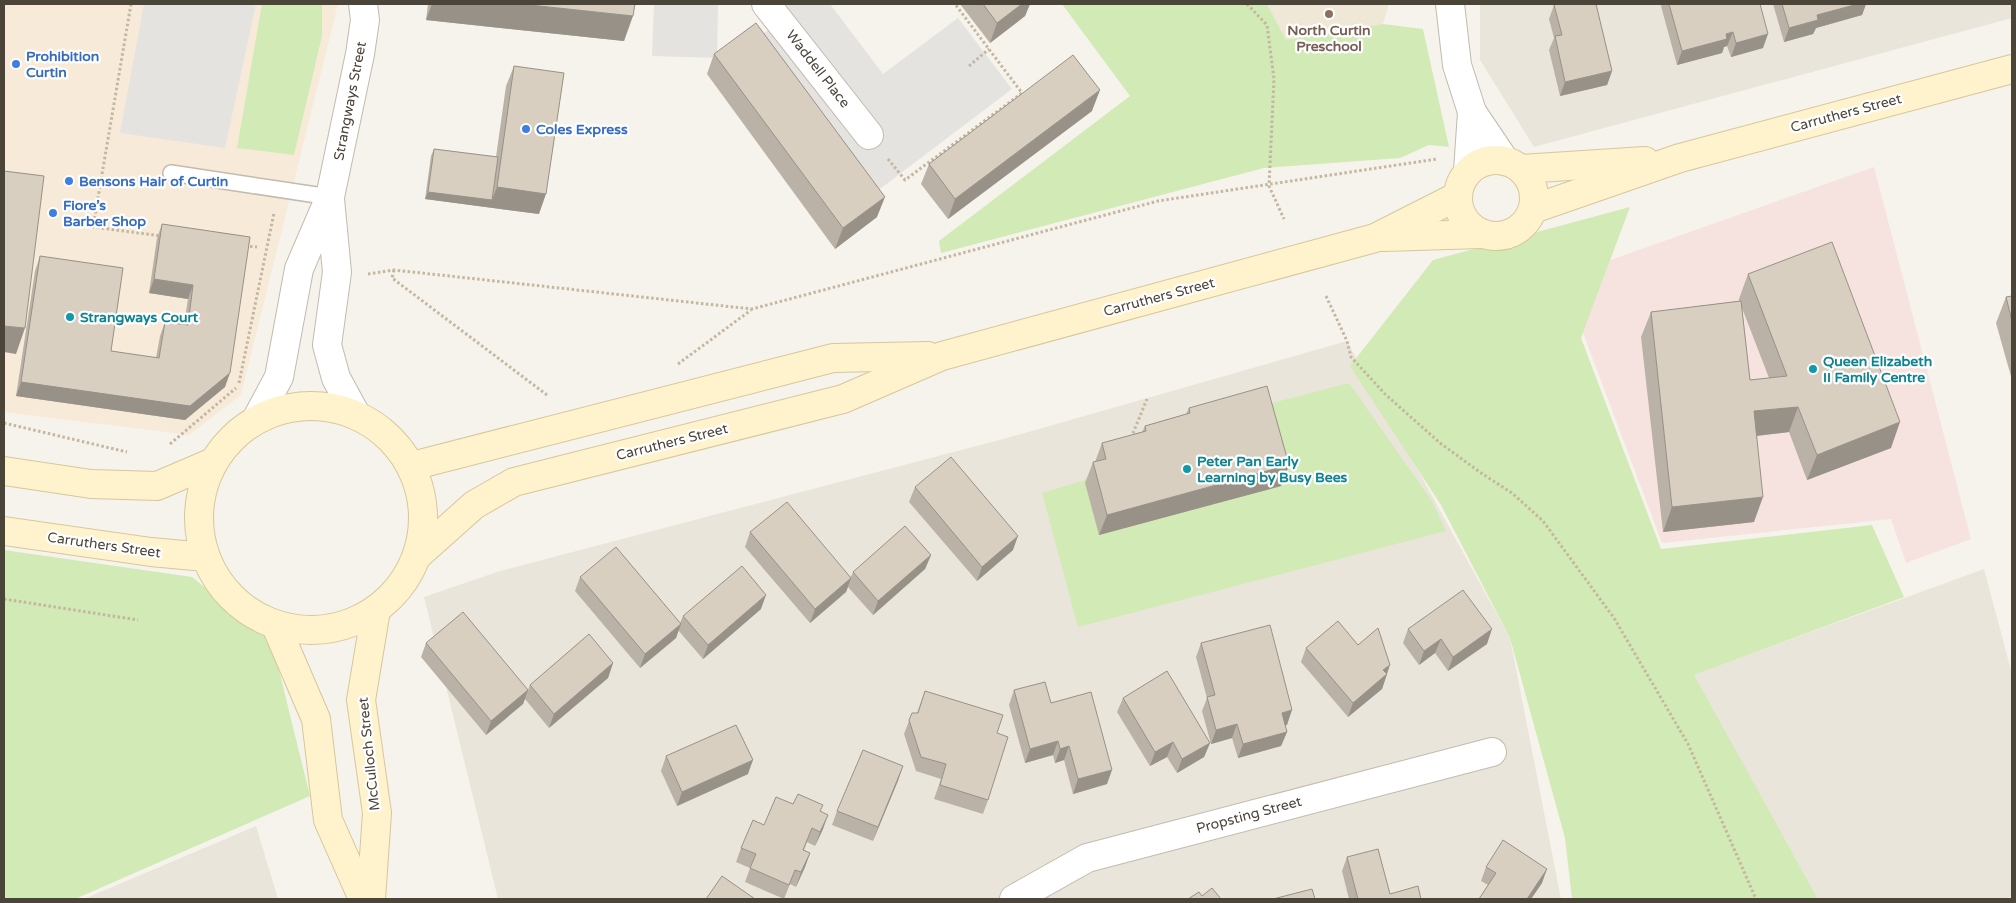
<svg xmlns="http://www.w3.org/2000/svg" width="2016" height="903" viewBox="0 0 2016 903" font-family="'Varela Round',sans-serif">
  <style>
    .residential { fill: #eae5da }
    .commercial { fill: #f7ead8 }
    .education { fill: #efe8d6 }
    .medical { fill: #f6e3e0 }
    .green { fill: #d2eab5 }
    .parking { fill: #e5e3e0 }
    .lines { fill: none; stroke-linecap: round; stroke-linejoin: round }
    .service-casing { stroke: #c2bbae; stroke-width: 18 }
    .minor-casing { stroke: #c2bbae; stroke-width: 30 }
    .secondary-casing { stroke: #d6c79b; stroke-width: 30 }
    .path { stroke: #c4b79f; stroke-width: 3; stroke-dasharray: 2.5 2.5; stroke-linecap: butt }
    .service { stroke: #fff; stroke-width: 15 }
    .minor { stroke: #fff; stroke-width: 28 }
    .secondary { stroke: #fff3cd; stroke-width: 28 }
    .wall { fill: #bab2a6; fill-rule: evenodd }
    .shaded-wall { fill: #979187 }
    .building { fill: #d8cfc1; stroke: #979187 }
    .education-dot { fill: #8d6e63; stroke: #fff; stroke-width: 2 }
    .shop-dot { fill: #3f7fe0; stroke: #fff; stroke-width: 2 }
    .culture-dot { fill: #0f9aa8; stroke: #fff; stroke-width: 2 }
    .labels { text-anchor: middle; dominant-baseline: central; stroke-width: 4.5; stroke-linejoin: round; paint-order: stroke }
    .education-label { font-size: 14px; font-weight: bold; fill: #785e54; stroke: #fff }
    .shop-label { font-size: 14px; font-weight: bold; fill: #366cbe; stroke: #fff; text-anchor: start }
    .street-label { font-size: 14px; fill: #4b4439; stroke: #fff }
    .culture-label { font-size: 14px; font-weight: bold; fill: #0d838f; stroke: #fff; text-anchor: start }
  </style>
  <rect width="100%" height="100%" fill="#f6f3ec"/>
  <g class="residential">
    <path d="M1480,4H2012V18L1534,147L1480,60Z"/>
    <path d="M1347,341L1510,638L1561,899H498L424,597L500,571L1007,438Z"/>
    <path d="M1984,569L2012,674V899H1818L1693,675Z"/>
    <path d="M256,826L278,899H84Z"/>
  </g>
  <path class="commercial" d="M4,4H338L241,395L189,435L4,412Z"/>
  <path class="education" d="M1267,4H1389L1383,24L1286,41Z"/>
  <path class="medical" d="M1874,167L1971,539L1906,563L1891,519L1662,543L1562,277Z"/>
  <g class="green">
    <path d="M262,4H322V36L294,155L237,148Z"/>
    <path d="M1062,4H1267L1286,40L1383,24L1423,29L1449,147L1429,145L1400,158L1264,168L941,253L939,241L1130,96Z"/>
    <path d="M1630,207L1581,338L1661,549L1872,525L1904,597L1694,675L1818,899H1572L1565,838L1510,638L1441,505L1350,366L1433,260Z"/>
    <path d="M1349,383L1432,501L1446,531L1078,627L1042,493L1098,476L1260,406Z"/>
    <path d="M4,550L192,577L272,642L310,796L75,899H4Z"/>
  </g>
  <g class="parking">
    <path d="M144,4H256L225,148L120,133Z"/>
    <path d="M654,4H718L717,58L652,56Z"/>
    <path d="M750,4H830L883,74L958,18L1012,89L864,201L751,45L769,29Z"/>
  </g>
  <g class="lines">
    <defs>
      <path id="service" d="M171,173L330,197"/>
      <g id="minor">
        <path d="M766,4L869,135"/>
        <path d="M1450,4L1457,65L1472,112L1505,161"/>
        <path d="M1468,171L1472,112"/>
        <path d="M330,199L337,272L327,345L336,378L355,413"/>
        <path d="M256,420L279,377L299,269L330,197L360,54L365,20L363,4"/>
        <path d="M1014,899L1087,858L1492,752"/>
      </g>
      <g id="secondary">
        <circle cx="1496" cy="198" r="38"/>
        <path d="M1522,169L1645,161"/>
        <path d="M1533,209L1680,158L2012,69"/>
        <path d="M1384,237L1481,234"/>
        <circle cx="311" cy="518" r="112"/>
        <path d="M412,466L833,358L928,356"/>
        <path d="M4,471L91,484L157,486L213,462"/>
        <path d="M4,531L151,552L205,557"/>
        <path d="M418,555L474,505L514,482L843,399L942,356L1375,238L1458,196"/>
        <path d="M276,626L316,719L328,820L363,899"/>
        <path d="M371,899L377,813L361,700L376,610"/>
      </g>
    </defs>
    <use href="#service" class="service-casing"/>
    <use href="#minor" class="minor-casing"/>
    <use href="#secondary" class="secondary-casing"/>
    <g class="path">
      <path d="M131,4L93,227L162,236"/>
      <path d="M1247,4L1267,25L1274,79L1269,186L1284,219"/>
      <path d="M969,66L989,49"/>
      <path d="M888,159L905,180L1022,93L955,4"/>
      <path d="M245,246L257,247"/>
      <path d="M394,270L392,278L547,395"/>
      <path d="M368,274L394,270L752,309L1158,201L1437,159"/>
      <path d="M1326,296L1347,341L1351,357L1385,394L1440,443L1481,473L1512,493L1543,521L1614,618L1688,744L1756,899"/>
      <path d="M678,364L751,310"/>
      <path d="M239,383L274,213"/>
      <path d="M4,423L127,452"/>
      <path d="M1131,438L1147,399"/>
      <path d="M170,444L236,388"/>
      <path d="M4,599L138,620"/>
    </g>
    <use href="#service" class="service"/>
    <use href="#minor" class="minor"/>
    <use href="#secondary" class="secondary"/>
  </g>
  <g class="wall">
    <path d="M428,4H635L624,41L426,20Z"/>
    <path d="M960,4H1030L1025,16L990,43Z"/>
    <path d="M1662,4H1760L1763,48L1731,57L1727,46L1724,47L1722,53L1677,65L1661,6Z"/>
    <path d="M1773,4H1866L1862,15L1816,28L1813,34L1784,42Z"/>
    <path d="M1554,5L1612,71L1607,85L1560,96L1549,50L1554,38L1549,19Z"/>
    <path d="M714,54L877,217L835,249L707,74Z"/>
    <path d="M514,66L539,214L425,199L431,156L434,149L496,157L506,86Z"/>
    <path d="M1092,111L948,219L921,184L929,164Z"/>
    <path d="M162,224L250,237L225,387L185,420L16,396L35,271L40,256L111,351L156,358L160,336L165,322L184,324L188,299L149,293L157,238Z"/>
    <path d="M1748,274L1891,448L1807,480L1789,432L1757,436L1754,522L1663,532L1641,337L1651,312L1739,301V299ZM1742,308L1769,378L1750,380Z"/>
    <path d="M2012,296V380L1996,323L2006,297Z"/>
    <path d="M1189,408L1289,465L1281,486L1099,535L1085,483L1093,462H1095L1102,443L1142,432L1145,426L1186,414Z"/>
    <path d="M915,487L1013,550L977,581L909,502Z"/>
    <path d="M750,532L851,577L853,572L931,555L925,569L873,615L848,587L846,592L810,623L745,547Z"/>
    <path d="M580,577L680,623L683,616L761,609L703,659L678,630L676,638L640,668L575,591Z"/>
    <path d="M1408,629L1487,644L1448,671L1435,653L1419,665L1403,643Z"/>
    <path d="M426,643L528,690L530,685L613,663L608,678L549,728L525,699L523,704L486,735L421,657Z"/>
    <path d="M1201,643L1287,725H1285L1287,732L1281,746L1238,758L1232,738L1211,744L1202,711L1207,698L1196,657Z"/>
    <path d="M1358,645L1387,674L1382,689L1348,717L1301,662L1306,648Z"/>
    <path d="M1014,690L1051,703L1107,784L1073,794L1064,760L1055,763L1053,755L1025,763L1009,705Z"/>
    <path d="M925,691L997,733L988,800L983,814L934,799L941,779L916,771L904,734L912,713H917Z"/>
    <path d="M1123,698L1210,743L1204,757L1177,773L1167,757L1150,766L1117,712Z"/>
    <path d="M666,756L748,774L677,806L661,771Z"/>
    <path d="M903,766L873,841L832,825L837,811Z"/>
    <path d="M793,804L821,811L823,829L815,846L807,842L804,850L810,853L805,867L796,887L790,884L784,899L745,882L750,868L736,862L741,848L764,825Z"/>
    <path d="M1347,857L1390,894L1421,899H1349L1342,871Z"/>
    <path d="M1486,867L1542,883L1531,899H1479L1488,885L1481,881Z"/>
  </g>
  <g class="shaded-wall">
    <path d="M432,4H521L633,16L624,41L426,20Z"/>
    <path d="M1022,4H1030L1025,16L990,43L997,23Z"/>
    <path d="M1858,4H1866L1862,15L1816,28L1813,34L1784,42L1789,28L1817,15Z"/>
    <path d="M1733,32L1727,46L1724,47L1722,53L1677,65L1682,51Z"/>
    <path d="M1768,34L1763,48L1731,57L1736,43Z"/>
    <path d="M1612,71L1607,85L1560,96L1565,82Z"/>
    <path d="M1100,90L1092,111L948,219L955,199Z"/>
    <path d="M497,187L546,194L539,214L425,199L428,192L492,200Z"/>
    <path d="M885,197L877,217L835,249L843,228Z"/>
    <path d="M154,279L193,285L188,299L149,293Z"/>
    <path d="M4,326L25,328L16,354L4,352Z"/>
    <path d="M230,373L225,387L185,420L16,396L21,382Z"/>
    <path d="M1798,407L1789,432L1745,437L1754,411Z"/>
    <path d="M1900,422L1891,448L1807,480L1817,455Z"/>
    <path d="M1289,465L1281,486L1099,535L1107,515Z"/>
    <path d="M1763,497L1754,522L1663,532L1672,507Z"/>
    <path d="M1018,536L1013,550L977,581L982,567Z"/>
    <path d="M931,555L925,569L873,615L878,601Z"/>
    <path d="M851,578L846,592L810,623L815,609Z"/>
    <path d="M766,595L761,609L703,659L708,645Z"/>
    <path d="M681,624L676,638L640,668L645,654Z"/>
    <path d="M1492,629L1487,644L1448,671L1453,657Z"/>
    <path d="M1441,639L1435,653L1419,665L1424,651Z"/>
    <path d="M613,663L608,678L549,728L554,714Z"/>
    <path d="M1390,665L1382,689L1348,717L1353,703L1383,670Z"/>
    <path d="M528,690L523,704L486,735L491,721Z"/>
    <path d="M1292,710L1287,725L1277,728L1282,713Z"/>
    <path d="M1237,724L1232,738L1211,744L1216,730Z"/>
    <path d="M1287,732L1281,746L1238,758L1243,744Z"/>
    <path d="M1058,741L1053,755L1025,763L1030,749Z"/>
    <path d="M1173,742L1167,757L1150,766L1155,752Z"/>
    <path d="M1210,743L1204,757L1177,773L1182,759Z"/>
    <path d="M1069,746L1064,760L1055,763L1060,749Z"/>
    <path d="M753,760L748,774L677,806L682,792Z"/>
    <path d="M903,766L898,781L873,841L878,827Z"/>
    <path d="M1112,770L1107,784L1073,794L1078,779Z"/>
    <path d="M828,815L823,829L815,846L820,832Z"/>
    <path d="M810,853L805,867L796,887L801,872Z"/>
    <path d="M1547,869L1542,883L1531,899H1527Z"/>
  </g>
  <g class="building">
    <path d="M521,4H635L633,16Z"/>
    <path d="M983,4H1022L997,23Z"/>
    <path d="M1559,4H1596L1612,71L1565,82L1555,36L1562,35L1554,5Z"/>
    <path d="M1669,4H1760L1768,34L1736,43L1733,32L1726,34L1727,39L1682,51Z"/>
    <path d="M1782,4H1858L1817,15L1818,20L1789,28Z"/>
    <path d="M756,23L885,197L843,228L714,54Z"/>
    <path d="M1073,55L1100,90L955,199L929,164Z"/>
    <path d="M514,66L564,73L546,194L497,187Z"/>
    <path d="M434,149L498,157L492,200L428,192Z"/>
    <path d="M4,171L44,176L25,328L4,326Z"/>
    <path d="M162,224L250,237L230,373L190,406L21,382L40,256L123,268L111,351L159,358L165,322L188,325L193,285L154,279Z"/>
    <path d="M1832,242L1900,422L1817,455L1798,407L1754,411L1763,497L1672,507L1651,312L1741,301L1750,380L1787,376L1748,274Z"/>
    <path d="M2012,296V321L2006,297Z"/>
    <path d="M1267,386L1289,465L1107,515L1093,462L1106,459L1102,443L1146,431L1145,426L1190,413L1189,408Z"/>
    <path d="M951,457L1018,536L982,567L915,487Z"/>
    <path d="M787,502L851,578L815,609L750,532Z"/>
    <path d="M905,526L931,555L878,601L853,572Z"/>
    <path d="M616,547L681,624L645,654L580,577Z"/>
    <path d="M742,566L766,595L708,645L683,616Z"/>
    <path d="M1463,590L1492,629L1453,657L1441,639L1424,651L1408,629Z"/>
    <path d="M463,612L528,690L491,721L426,643Z"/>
    <path d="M1338,621L1358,645L1378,628L1390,665L1383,670L1387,674L1353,703L1306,648Z"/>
    <path d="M1270,625L1292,710L1282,713L1287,732L1243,744L1237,724L1216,730L1207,697L1215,695L1201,643Z"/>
    <path d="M589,634L613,663L554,714L530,685Z"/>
    <path d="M1167,671L1210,743L1182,759L1173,742L1155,752L1123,698Z"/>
    <path d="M1045,682L1051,703L1091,692L1112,770L1078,779L1069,746L1060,749L1058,741L1030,749L1014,690Z"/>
    <path d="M925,691L1003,715L997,733L1008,737L988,800L940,785L946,764L921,757L909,720L912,713H918Z"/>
    <path d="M736,725L753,760L682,792L666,756Z"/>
    <path d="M863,750L903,766L878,827L837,811Z"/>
    <path d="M798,794L823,805L820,811L828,815L820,832L812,828L803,850L810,853L801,872L795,870L789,885L750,868L756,854L741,848L753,820L764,825L776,797L793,804Z"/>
    <path d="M1503,840L1547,869L1527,899H1479L1496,873L1486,867Z"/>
    <path d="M1378,849L1390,894L1418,886L1421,899H1358L1347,857Z"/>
    <path d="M722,876L755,899H706Z"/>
    <path d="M1212,888L1221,899H1188L1199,892L1202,896Z"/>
    <path d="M1312,889L1315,899H1273Z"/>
  </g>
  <circle class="education-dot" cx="1329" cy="14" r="5"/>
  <g class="shop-dot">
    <circle cx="16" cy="64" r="5"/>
    <circle cx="526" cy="129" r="5"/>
    <circle cx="69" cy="181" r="5"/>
    <circle cx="53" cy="213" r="5"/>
  </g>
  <g class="culture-dot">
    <circle cx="70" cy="317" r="5"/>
    <circle cx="1813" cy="369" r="5"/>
    <circle cx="1187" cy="469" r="5"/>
  </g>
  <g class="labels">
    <g class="education-label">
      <text x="1329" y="30">North Curtin<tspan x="1329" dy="16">Preschool</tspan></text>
    </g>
    <g class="shop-label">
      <text x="26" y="56">Prohibition<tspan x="26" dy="16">Curtin</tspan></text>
      <text x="536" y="129">Coles Express</text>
      <text x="79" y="181">Bensons Hair of Curtin</text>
      <text x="63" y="205">Fiore’s<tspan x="63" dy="16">Barber Shop</tspan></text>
    </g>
    <g class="street-label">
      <text transform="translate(818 69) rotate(52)">Waddell Place</text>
      <text transform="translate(350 101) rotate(-79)">Strangways Street</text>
      <text transform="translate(1846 113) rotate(-15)">Carruthers Street</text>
      <text transform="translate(1159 297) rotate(-15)">Carruthers Street</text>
      <text transform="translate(672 442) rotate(-14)">Carruthers Street</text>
      <text transform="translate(104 545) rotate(8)">Carruthers Street</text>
      <text transform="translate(369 754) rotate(-96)">McCulloch Street</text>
      <text transform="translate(1249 815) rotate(-15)">Propsting Street</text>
    </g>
    <g class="culture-label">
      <text x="80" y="317">Strangways Court</text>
      <text x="1823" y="361">Queen Elizabeth<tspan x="1823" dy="16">II Family Centre</tspan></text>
      <text x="1197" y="461">Peter Pan Early<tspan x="1197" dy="16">Learning by Busy Bees</tspan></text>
    </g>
  </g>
  <rect width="2016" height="903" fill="none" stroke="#4b4439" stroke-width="10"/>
</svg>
